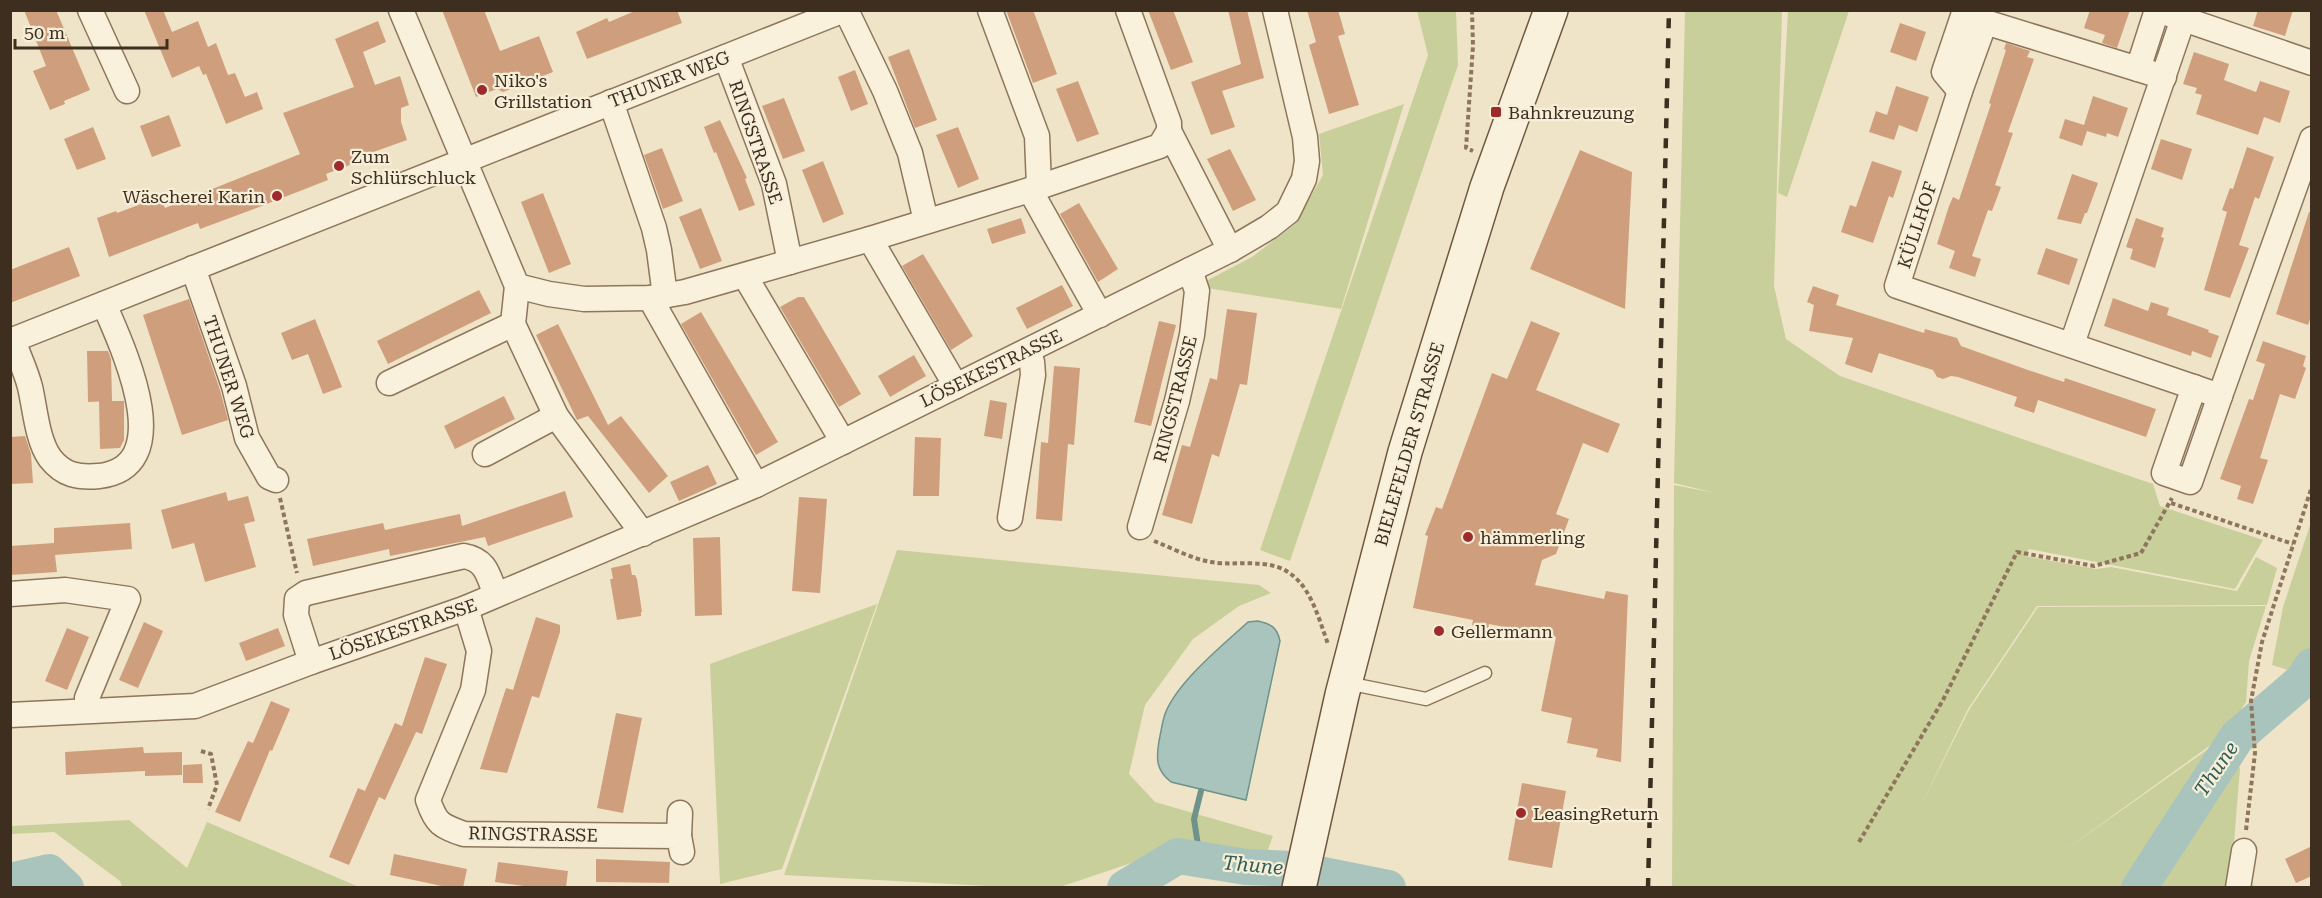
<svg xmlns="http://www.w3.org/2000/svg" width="2322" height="898" viewBox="0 0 2322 898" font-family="'Roboto Serif',serif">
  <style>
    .green { fill: #c9cf9b }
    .water { fill: #a9c4bc; stroke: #6f938a; stroke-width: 1.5 }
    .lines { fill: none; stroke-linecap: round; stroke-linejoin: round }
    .stream { stroke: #6f938a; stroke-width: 6 }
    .river { stroke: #a9c4bc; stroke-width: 36 }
    .building { fill: #cf9f7d }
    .service-casing { stroke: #8d765c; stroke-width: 15 }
    .minor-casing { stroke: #8d765c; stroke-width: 27 }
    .secondary-casing { stroke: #6f573f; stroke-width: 36 }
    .path { stroke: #8d765c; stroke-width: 4; stroke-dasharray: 4.5 3; stroke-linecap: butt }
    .service { stroke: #faf1dc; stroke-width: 12 }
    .minor { stroke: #faf1dc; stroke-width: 24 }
    .secondary { stroke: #faf1dc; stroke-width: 33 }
    .rail { stroke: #3d2e20; stroke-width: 4.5; stroke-dasharray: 10 10; stroke-linecap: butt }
    .poi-dot { fill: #9e2a2b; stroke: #f7eed8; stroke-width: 2 }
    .labels { text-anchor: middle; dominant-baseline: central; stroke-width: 4.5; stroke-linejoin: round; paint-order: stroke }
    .street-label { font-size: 18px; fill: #3d2e20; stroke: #f7eed8 }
    .poi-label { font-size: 18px; fill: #3d2e20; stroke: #f7eed8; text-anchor: start }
    .water-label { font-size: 20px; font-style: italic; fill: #2f5d5a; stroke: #f7eed8 }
  </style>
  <rect width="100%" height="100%" fill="#f0e4c8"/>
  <g class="green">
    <path d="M1417,11H1456L1458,65L1290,561L1260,550L1428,55Z"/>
    <path d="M1685,11H1782L1774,286L1786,339L1840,376L2153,484L2160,506L2263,540L2235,589L2029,549L2025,556L2096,569L2111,567L2237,591L2256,557L2277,568L2267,605L2037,606L1968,709L1922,803L1969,710L2038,607L2266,606L2249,661L2246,702L2226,734L2061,853L2228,735L2240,769L2231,879L2259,887L1672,888L1674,485L1715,493L1674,483Z"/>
    <path d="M1788,11H1849L1787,197L1778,193Z"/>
    <path d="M1404,104L1341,309L1207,288L1206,281L1252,257L1295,224L1323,175L1319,134Z"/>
    <path d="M2311,522V647L2294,672L2272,665L2283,607Z"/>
    <path d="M897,550L1259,585L1271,593L1239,606L1193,639L1145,705L1129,774L1155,802L1273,836L1267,852L1176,848L1057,888L1006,887L784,875Z"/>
    <path d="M877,604L782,869L720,884L710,664Z"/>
    <path d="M129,820L187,868L207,822L359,887H122L120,881L54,832L11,834V826Z"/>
  </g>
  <path class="water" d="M1258,621C1271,624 1277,627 1280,641L1246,800L1171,782C1156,770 1156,759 1159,741C1161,732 1162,723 1165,714C1177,682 1223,645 1248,622Z"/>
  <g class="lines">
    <path class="stream" d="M1200,859L1194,819L1201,791"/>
    <g class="river">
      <path d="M10,881L49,872L66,888"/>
      <path d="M1125,888L1178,856L1246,867L1293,869L1388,888"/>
      <path d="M2139,888L2237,737L2302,681L2312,666"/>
    </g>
  </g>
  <g class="building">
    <path d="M24,10H56L90,90L64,101L65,104L50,110L33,71L46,66Z"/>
    <path d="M144,10H163L172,32L198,21L208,47L216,43L228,75L235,73L245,97L257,92L263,109L226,124L206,74L203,75L199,66L172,78Z"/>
    <path d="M442,10H484L500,51L539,36L553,72L503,92L497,89L476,97Z"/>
    <path d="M637,10H677L682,23L587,59L576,32L607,18L609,22Z"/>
    <path d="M1006,10H1033L1057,74L1033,83Z"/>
    <path d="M1148,10H1173L1193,62L1171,70Z"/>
    <path d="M1228,10H1247L1264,78L1222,91L1235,127L1211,135L1191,82L1241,64Z"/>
    <path d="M1307,10H1338L1345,34L1338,36L1359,105L1329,114L1309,45L1316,42Z"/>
    <path d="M2090,10H2130L2117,48L2102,43L2105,35L2084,28Z"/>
    <path d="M2258,10H2293L2285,36L2253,26Z"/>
    <path d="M378,21L386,42L363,52L375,85L400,76L409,105L401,108V122L407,140L354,159L355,163L326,174L328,180L254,209L200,229L198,223L109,257L97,218L116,211L117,213L160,197L165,208L300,154L283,113L354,87L335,39Z"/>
    <path d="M1900,23L1926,32L1916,61L1890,52Z"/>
    <path d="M2006,43L2030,51L2027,57L2034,59L2008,132L2013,133L1995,185L2001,187L1992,211L1988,210L1972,256L1981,259L1975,277L1949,268L1955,251L1937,244L1949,206L1953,197L1959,200L1991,104L1989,103L2006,50L2004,49Z"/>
    <path d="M909,49L937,120L915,128L888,57Z"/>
    <path d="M2194,52L2229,64L2224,80L2256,92L2260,81L2290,91L2280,123L2264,117L2258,135L2196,114L2202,95L2195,93L2197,88L2183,84Z"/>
    <path d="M855,70L868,104L851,111L838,77Z"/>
    <path d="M1078,81L1099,134L1077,142L1056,89Z"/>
    <path d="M1896,86L1929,97L1917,132L1899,125L1894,140L1869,132L1876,111L1887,115Z"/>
    <path d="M2093,96L2128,108L2118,137L2107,133L2106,137L2087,131L2082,146L2059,138L2065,119L2084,125Z"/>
    <path d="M784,98L805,151L783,159L762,106Z"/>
    <path d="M169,115L181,146L152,157L140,126Z"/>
    <path d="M720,120L747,178L745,179L755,205L739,211L716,152L714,153L704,127Z"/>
    <path d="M93,127L106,159L77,170L64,139Z"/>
    <path d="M958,127L979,179L958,188L936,135Z"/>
    <path d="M2161,139L2192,149L2182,180L2151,169Z"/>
    <path d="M2247,147L2274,157L2259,199L2255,197L2239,245L2249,248L2230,298L2204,290L2227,212L2222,210L2230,188L2233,189Z"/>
    <path d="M662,148L683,201L663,209L644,155Z"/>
    <path d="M1230,149L1256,200L1233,211L1207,159Z"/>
    <path d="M1580,150L1632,172L1625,309L1530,269Z"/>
    <path d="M823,161L844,214L823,223L802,170Z"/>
    <path d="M1872,161L1902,171L1893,198L1889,196L1873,243L1841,232L1850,205L1856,207Z"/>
    <path d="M2072,174L2098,183L2087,213H2085L2081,224L2057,219Z"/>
    <path d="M543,193L571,264L549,273L521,202Z"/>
    <path d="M1079,203L1118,269L1098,282L1060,214Z"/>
    <path d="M701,208L722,261L700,269L679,217Z"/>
    <path d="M2309,212H2312V314L2308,325L2276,314Z"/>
    <path d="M1021,218L1026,233L992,244L987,229Z"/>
    <path d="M2136,218L2164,228L2161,237L2164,238L2155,268L2130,259L2133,249L2126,247Z"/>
    <path d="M69,247L80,276L10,303V270Z"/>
    <path d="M2046,248L2078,259L2069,285L2037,274Z"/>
    <path d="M923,254L973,336L951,350L902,266Z"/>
    <path d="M1062,285L1073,306L1027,329L1016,308Z"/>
    <path d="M1813,286L1839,295L1836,305L1924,333L1925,329L1957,338L1961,346L2028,370L2064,382L2065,378L2156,409L2146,437L2038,400L2034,413L2014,406L2017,397L1958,377L1951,376L1943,379L1937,377L1933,370L1879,353L1872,373L1845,364L1853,338L1809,331L1814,305L1807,302Z"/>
    <path d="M479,290L491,313L388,364L377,341Z"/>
    <path d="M798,297H804L861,394L839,407L780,307Z"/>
    <path d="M2113,298L2148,311L2151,302L2169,308L2167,315L2209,330L2208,332L2219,336L2211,358L2192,351L2191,356L2104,326Z"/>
    <path d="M189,299L220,390L228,420L182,435L143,315Z"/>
    <path d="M1227,309L1257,313L1247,385L1240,384L1219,457L1212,454L1192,524L1162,515L1182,445L1190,447L1210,378L1217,380Z"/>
    <path d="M701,312L778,442L756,455L681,324Z"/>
    <path d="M315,319L342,387L323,394L308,354L292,360L281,333Z"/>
    <path d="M1159,321L1176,325L1151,426L1134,422Z"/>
    <path d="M1531,321L1560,333L1536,390L1620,424L1608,453L1583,443L1556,514L1569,519L1556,554L1542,560L1535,585L1604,599L1606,591L1628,595L1621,762L1596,757L1598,749L1567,743L1572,718L1541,711L1556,637L1489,624L1488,628L1472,625L1473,620L1413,608L1428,536L1425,535L1436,507L1442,509L1492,373L1507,379Z"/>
    <path d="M558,324L608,425L621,416L668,476L649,493L588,416L577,420L536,335Z"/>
    <path d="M2263,341L2306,356L2303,366L2306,368L2295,399L2280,394L2260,458L2268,460L2253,504L2237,499L2241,486L2220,479L2249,399L2253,400L2265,364L2256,361Z"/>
    <path d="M87,351H108L111,359L112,401L88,402Z"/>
    <path d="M914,355L926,376L890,397L878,376Z"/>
    <path d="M1054,366L1080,368L1074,445L1068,444L1062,521L1036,519L1041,442L1048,443Z"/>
    <path d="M504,396L515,419L455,449L444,426Z"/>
    <path d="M990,400L1007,403L1002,439L984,436Z"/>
    <path d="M99,401H124V440L120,448L100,449Z"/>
    <path d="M25,436L31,454L33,483L10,484V437Z"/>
    <path d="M915,437L941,438L939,496H913Z"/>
    <path d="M708,465L717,484L679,501L670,482Z"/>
    <path d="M565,491L573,517L488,546L485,537L390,556L389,549L313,566L307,539L383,523L385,530L460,514L462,526Z"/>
    <path d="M226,492L228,501L248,496L255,521L244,524L256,567L205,582L194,543L172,549L161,510Z"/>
    <path d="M799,497L827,499L820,593L792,591Z"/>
    <path d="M130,523L132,549L55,555L57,572L10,575V546L54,543V528Z"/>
    <path d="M720,537L722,615L695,616L693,538Z"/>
    <path d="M630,564L632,575H635L637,579L642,612H641V616L617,620L610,579H613L611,568Z"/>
    <path d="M536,617L560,625V632L539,698L532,696L507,773L480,769L506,688L513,690Z"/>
    <path d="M144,622L163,631L138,688L119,680Z"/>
    <path d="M67,628L89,637L67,690L45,681Z"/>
    <path d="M278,628L285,646L246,661L239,643Z"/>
    <path d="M425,657L447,664L422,734L416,732L385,800L379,797L349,865L329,857L358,788L365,791L395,723L402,726Z"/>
    <path d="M271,701L290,709L272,751L270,750L240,822L215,812L248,741L253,743Z"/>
    <path d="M616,713L642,718L623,813L597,808Z"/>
    <path d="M143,747L144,753L182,752V775L145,776V771L66,775L65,752Z"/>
    <path d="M202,764L203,783H183V765Z"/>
    <path d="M1522,783L1566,791L1552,868L1508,860Z"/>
    <path d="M2312,846V876L2296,883L2285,859Z"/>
    <path d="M394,854L467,869L463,888H451L390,875Z"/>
    <path d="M596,859L670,862L669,883L596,882Z"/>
    <path d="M498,862L568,871L566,888H537L495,882Z"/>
  </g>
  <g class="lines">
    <defs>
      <path id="service" d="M1347,683L1426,699L1485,673"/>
      <g id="minor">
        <path d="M90,10L127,91"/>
        <path d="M401,10L517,286L513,324L556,416L643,534"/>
        <path d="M846,10L885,91L910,153L926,221"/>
        <path d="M990,10L1037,136L1039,187"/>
        <path d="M1975,10L1985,22L2164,77"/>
        <path d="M2157,10L2312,63"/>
        <path d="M1985,22L1960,91L1897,286L2220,396L2312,139"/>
        <path d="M726,57L774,184L790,262"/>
        <path d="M2138,69L2157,10"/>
        <path d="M1960,91L1944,72L1965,10"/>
        <path d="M611,102L654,228L659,250L665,296"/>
        <path d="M1169,131L1230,250"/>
        <path d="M1030,190L1100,315"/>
        <path d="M870,239L956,386"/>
        <path d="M193,268L234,386L247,438L269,477L276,480"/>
        <path d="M745,276L843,442"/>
        <path d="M517,286L549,294L584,299L650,298L685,292L870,239L1039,187L1160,146L1169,131V123L1128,10"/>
        <path d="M650,298L756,485"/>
        <path d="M13,340C18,355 26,371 30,387C35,408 37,440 50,458C63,475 78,478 99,476C180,467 122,346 104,304"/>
        <path d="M10,341L844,10"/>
        <path d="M2072,344L2183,19"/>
        <path d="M389,383L513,324"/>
        <path d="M2194,387L2164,473L2190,482L2220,396"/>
        <path d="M485,454L556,416"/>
        <path d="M1010,518L1033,375L1032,362L1027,351"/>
        <path d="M1140,527L1177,401L1192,335L1197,291L1190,270"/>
        <path d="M10,594L65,590L128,599L87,698V710"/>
        <path d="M466,608L479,651L473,690L428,800C436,824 441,826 464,834L679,836L682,852"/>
        <path d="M311,662L296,615L297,599L306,593L464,556C487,560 488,576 496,595"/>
        <path d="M10,715L195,706L311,662L466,608L756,485L1230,250L1269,227L1288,212L1304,179L1307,161L1305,137L1275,10"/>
        <path d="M679,836L680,813"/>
        <path d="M2238,888L2244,851"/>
      </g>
      <path id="secondary" d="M1299,888L1342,695L1405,452L1487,187L1551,10"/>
    </defs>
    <use href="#service" class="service-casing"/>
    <use href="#minor" class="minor-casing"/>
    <use href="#secondary" class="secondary-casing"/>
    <g class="path">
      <path d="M1472,10L1473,46L1466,148L1473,151"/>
      <path d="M280,498L297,573"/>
      <path d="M2171,503L2293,544"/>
      <path d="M1154,541C1172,548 1192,559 1211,562C1227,565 1246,562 1262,564C1306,567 1315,608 1328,644"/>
      <path d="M201,751L211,754L217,785L208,809"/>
      <path d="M2246,830L2255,753L2251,701L2262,642L2312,486"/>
      <path d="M1859,842L1943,700L2017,552L2094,566L2141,553L2172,498"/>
    </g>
    <use href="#service" class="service"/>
    <use href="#minor" class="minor"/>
    <use href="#secondary" class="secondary"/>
    <path class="rail" d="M1648,888L1669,10"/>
  </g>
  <g class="poi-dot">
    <circle cx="482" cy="90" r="6"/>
    <rect x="1490" y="106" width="12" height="12" rx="3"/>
    <circle cx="339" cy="166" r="6"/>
    <circle cx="277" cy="196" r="6"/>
    <circle cx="1468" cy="537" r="6"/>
    <circle cx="1439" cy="631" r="6"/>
    <circle cx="1521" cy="813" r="6"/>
  </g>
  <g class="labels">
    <g class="street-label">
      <text transform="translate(669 79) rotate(-21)">THUNER WEG</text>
      <text transform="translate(756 142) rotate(71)">RINGSTRASSE</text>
      <text transform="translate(1917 225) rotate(-72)">KÜLLHOF</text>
      <text transform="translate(991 368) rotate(-26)">LÖSEKESTRASSE</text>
      <text transform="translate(229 377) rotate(72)">THUNER WEG</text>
      <text transform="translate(1175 399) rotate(-76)">RINGSTRASSE</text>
      <text transform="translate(1409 444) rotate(-74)">BIELEFELDER STRASSE</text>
      <text transform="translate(403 629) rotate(-19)">LÖSEKESTRASSE</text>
      <text transform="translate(533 834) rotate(1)">RINGSTRASSE</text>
    </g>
    <g class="poi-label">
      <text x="494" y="80">Niko's<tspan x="494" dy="21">Grillstation</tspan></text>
      <text x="1508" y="112">Bahnkreuzung</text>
      <text x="351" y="156">Zum<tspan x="351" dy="21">Schlürschluck</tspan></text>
      <text x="265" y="196" text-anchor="end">Wäscherei Karin</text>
      <text x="1480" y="537">hämmerling</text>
      <text x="1451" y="631">Gellermann</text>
      <text x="1533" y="813">LeasingReturn</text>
    </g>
    <g class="water-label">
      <text transform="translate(2216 769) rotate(-56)">Thune</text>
      <text transform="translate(1253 865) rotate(5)">Thune</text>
    </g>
  </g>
  <rect width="2322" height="898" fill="none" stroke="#3d2e20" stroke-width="24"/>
  <path d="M15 39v9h152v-9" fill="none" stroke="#3d2e20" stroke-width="3"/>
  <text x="24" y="39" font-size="18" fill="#3d2e20" stroke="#f7eed8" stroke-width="4.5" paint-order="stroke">50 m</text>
</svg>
